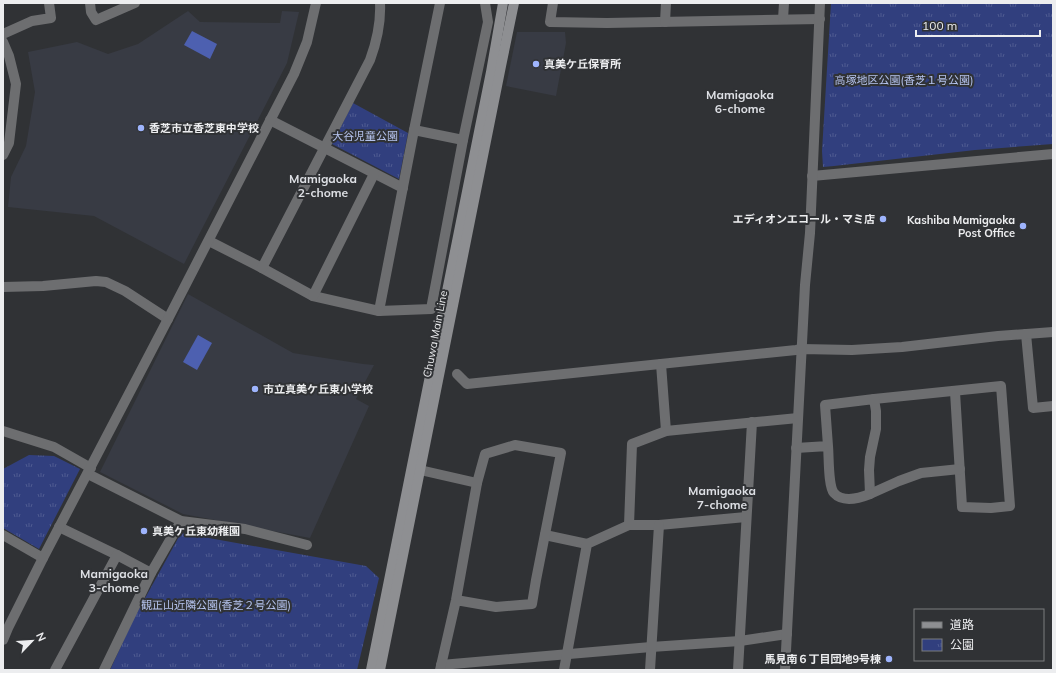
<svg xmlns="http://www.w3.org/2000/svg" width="1056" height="673" viewBox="0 0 1056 673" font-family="Mulish,'Noto Sans JP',sans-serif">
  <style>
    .built { fill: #383b44 }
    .park { fill: url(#park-tufts) }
    .water { fill: #4d60b0 }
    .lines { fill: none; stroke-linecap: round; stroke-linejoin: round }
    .minor { stroke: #6d6e70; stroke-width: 10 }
    .tertiary { stroke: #6d6e70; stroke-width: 10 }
    .secondary { stroke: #8e8f92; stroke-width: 10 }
    .poi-dot { fill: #9eb4fd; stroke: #303235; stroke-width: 1.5 }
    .labels { text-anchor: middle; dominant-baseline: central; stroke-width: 4; stroke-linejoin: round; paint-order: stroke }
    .poi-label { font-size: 11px; font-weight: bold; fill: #ecedef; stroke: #303235; text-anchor: start }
    .park-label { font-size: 11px; fill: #b5c3ee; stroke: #303235 }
    .street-label { font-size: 11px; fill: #ecedef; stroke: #303235 }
    .neighbourhood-label { font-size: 12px; font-weight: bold; fill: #dddfe4; stroke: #303235 }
  </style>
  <defs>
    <pattern id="park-tufts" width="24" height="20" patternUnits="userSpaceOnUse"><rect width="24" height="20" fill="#313f7e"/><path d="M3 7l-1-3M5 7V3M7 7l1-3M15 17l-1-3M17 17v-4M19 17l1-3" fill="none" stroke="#4f5b91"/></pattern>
  </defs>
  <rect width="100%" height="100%" fill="#303235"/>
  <g class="built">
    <path d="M188,11L200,22L280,23L282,11L299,12L287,63L184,264L94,216L8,207L11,177L26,146L35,92L28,52L77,42L108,54L138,44Z"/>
    <path d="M517,32H565L566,43L556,96L506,86Z"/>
    <path d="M188,294L293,353L363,364L374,365L356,399L369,406L310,538L183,514L100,472Z"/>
  </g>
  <g class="park">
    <path d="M831,3H1053V144L975,150L834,166L823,167L822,151Z"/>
    <path d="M353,103L408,133L399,179L332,144Z"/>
    <path d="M29,455L54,456L80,469L39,549L3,528V469Z"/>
    <path d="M181,533L366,566L379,578L357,670H110L133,620Z"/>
  </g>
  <g class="water">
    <path d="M192,31L217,44L210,59L184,45Z"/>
    <path d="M198,335L212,343L197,370L183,362Z"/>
  </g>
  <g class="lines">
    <g class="minor">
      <path d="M90,3L91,12L96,20L135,3"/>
      <path d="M553,3L550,22L607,23L820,19"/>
      <path d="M783,19L784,3"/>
      <path d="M665,22L666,3"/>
      <path d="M3,34L32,21L51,18L49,3"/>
      <path d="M3,42L9,56L16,84L9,143L3,155"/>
      <path d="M270,120L403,188"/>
      <path d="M414,130L463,140"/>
      <path d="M812,176L1053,154"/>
      <path d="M209,241L262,268L313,296L379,311L431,309L463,140L488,22L485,3"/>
      <path d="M262,268L370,60C377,41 381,23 380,3"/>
      <path d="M3,287L43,286L96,281L106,282L125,291L168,319"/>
      <path d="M313,296L374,174"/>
      <path d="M379,311L414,130L440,3"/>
      <path d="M1026,334L1033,408L1053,406"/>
      <path d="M661,364L666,431"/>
      <path d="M457,374L467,384L796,350L802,349L852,350L902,347L998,336L1053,332"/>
      <path d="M874,399L1001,386L1010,506L991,508L962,507L955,392"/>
      <path d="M3,431L54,447L91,468"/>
      <path d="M796,448L828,446L825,405L874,399L876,411V429L870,457L869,470L870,494C860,498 843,503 834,493C828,486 829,456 828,446"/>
      <path d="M420,470L477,483"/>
      <path d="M88,474L181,521L245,529L307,545"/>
      <path d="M870,494L899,481L921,473L960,469"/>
      <path d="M629,525L632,444L666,431L798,418"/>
      <path d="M59,527L117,555L151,573"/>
      <path d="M3,535L43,558"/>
      <path d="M545,535L587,544"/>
      <path d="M441,665L651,647L740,641L787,634"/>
      <path d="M55,670L117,555"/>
      <path d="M104,670L151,573L181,521"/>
      <path d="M440,670L456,600L477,483L485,454L515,445L561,453L536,580L532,604L496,607L456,600"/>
      <path d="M564,670L587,544L629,525H659L746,517"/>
      <path d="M650,670L659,525"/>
      <path d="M738,670L752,422"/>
    </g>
    <g class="tertiary">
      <path d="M3,640L8,628L43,558L168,319L294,74L307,42L316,3"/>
      <path d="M785,670L805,285L810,233L820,3"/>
    </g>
    <g class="secondary">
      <path d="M371,670L491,72L503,3"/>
      <path d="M380,670L501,66L514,3"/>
    </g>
  </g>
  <g class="poi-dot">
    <circle cx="536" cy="64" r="4"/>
    <circle cx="141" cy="128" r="4"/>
    <circle cx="883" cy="219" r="4"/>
    <circle cx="1023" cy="226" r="4"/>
    <circle cx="255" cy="389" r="4"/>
    <circle cx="144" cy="531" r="4"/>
    <circle cx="889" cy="659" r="4"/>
  </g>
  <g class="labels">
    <g class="poi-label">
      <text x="544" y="64">真美ケ丘保育所</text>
      <text x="149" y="128">香芝市立香芝東中学校</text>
      <text x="875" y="219" text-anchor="end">エディオンエコール・マミ店</text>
      <text x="1015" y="220" text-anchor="end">Kashiba Mamigaoka<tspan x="1015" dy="13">Post Office</tspan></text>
      <text x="263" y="389">市立真美ケ丘東小学校</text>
      <text x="152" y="531">真美ケ丘東幼稚園</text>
      <text x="881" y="659" text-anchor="end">馬見南６丁目団地9号棟</text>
    </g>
    <g class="park-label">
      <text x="904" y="80">高塚地区公園(香芝１号公園)</text>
      <text x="365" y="136">大谷児童公園</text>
      <text x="216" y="605">観正山近隣公園(香芝２号公園)</text>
    </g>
    <g class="street-label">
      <text transform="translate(435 334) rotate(-79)">Chuwa Main Line</text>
    </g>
    <g class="neighbourhood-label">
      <text x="740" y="94">Mamigaoka<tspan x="740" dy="14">6-chome</tspan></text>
      <text x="323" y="178">Mamigaoka<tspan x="323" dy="14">2-chome</tspan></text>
      <text x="722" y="490">Mamigaoka<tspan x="722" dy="14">7-chome</tspan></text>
      <text x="114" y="573">Mamigaoka<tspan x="114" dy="14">3-chome</tspan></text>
    </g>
  </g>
  <rect width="1056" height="673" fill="none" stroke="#ecedef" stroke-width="8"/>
  <rect x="914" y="609" width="130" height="52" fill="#303235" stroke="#7b7d7f"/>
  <rect x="922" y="622" width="20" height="6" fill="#8e8f92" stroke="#7b7d7f"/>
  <text x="950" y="629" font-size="12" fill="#ecedef">道路</text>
  <rect x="922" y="639" width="20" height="12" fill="url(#park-tufts)" stroke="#7b7d7f"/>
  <text x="950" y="649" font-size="12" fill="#ecedef">公園</text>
  <g transform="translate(32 641) rotate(65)" stroke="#303235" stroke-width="3" paint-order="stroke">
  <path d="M0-3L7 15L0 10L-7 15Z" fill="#ecedef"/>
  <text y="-6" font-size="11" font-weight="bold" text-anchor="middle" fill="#ecedef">N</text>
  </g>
  <path d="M916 30v6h124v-6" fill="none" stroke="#ecedef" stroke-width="2"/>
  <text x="922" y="30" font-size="12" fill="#ecedef" stroke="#303235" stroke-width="3" paint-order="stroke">100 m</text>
</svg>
